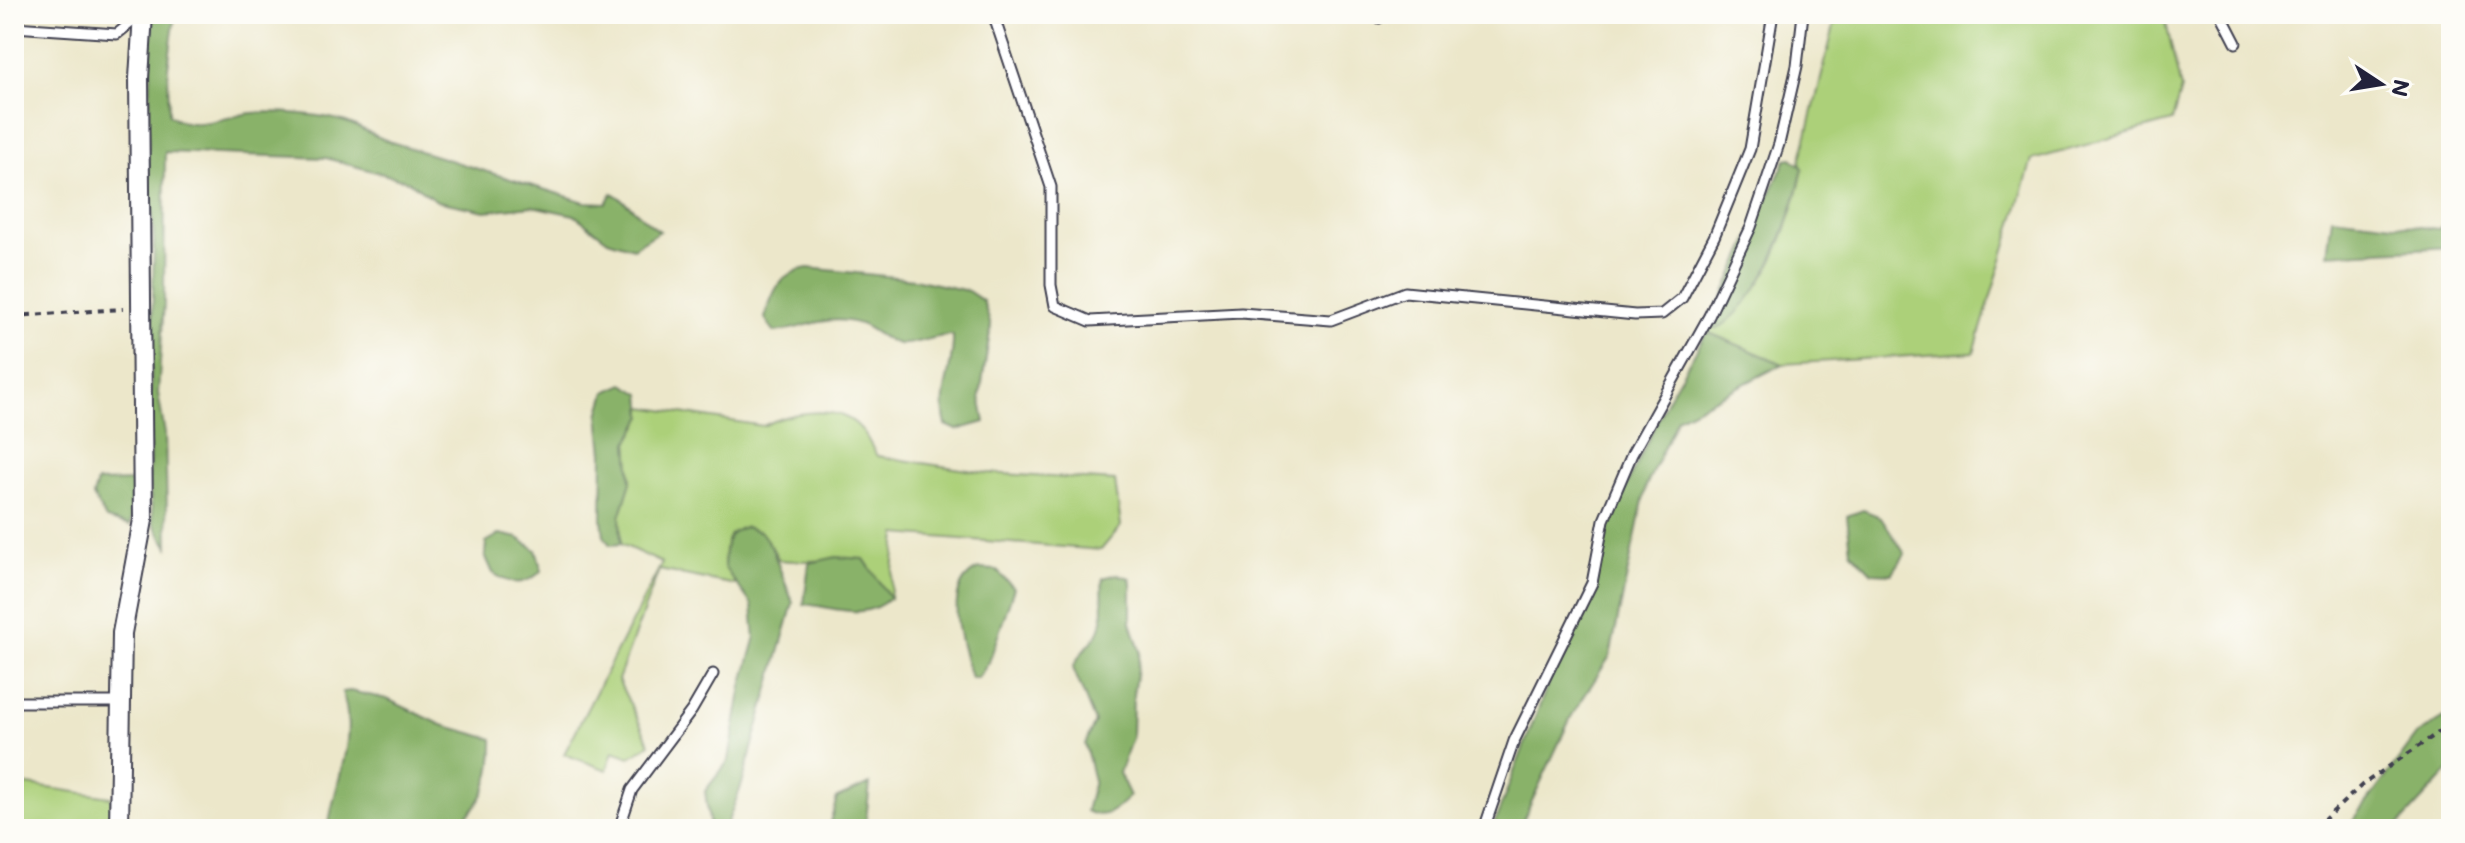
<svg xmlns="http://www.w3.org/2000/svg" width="2465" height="843" viewBox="0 0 2465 843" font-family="Mali,sans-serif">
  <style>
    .green { fill: #acd079; stroke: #67795a; stroke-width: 2 }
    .forest { fill: #89b269; stroke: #566a52; stroke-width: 2 }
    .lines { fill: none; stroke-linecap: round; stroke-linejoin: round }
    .service-casing { stroke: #404050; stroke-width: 13 }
    .minor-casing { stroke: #404050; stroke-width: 22 }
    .path { stroke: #404050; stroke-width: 4; stroke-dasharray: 6 6; stroke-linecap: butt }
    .service { stroke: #fff; stroke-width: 9 }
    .minor { stroke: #fff; stroke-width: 18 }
  </style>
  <rect width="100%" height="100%" fill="#fdfcf7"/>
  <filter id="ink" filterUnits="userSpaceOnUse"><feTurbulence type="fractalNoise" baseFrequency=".0125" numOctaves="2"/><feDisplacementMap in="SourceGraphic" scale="16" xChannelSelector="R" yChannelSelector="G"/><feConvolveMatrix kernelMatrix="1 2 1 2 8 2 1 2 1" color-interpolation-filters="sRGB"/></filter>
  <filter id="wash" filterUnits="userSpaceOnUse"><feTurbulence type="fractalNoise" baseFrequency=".006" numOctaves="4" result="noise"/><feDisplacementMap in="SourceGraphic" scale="32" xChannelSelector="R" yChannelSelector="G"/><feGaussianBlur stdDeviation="1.8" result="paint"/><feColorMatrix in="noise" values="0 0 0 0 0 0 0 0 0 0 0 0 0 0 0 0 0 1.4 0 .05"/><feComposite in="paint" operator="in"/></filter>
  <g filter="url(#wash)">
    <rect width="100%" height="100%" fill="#ece7ca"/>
    <g class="green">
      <path d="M1837,14H2164L2181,89L2172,121L2032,160L1974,352L1783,364L1707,332L1709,327L1717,329C1732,312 1752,295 1764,276C1782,246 1796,203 1803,169L1800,163Z"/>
      <path d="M643,407L763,426C787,413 833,404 856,424C865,431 871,446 877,456L987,473L1115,481L1121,526L1101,550L897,534L890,598L864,559C835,559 808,563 779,560L771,546L725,548L724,566L736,585L659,570L618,680L650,744L630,757L613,751L607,770L564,754L662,563L621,544L620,517L631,482L628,443L643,416Z"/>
      <path d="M14,783L111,797V824L97,829H14Z"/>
    </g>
    <g class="forest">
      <path d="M153,14H175L168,68L169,114C192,134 225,116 252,113C279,111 320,114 346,122C361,127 375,137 391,142L585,202L606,203L612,193C631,203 641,220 660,231L633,248L608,240L574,215L532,206L485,211L437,201L408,181L326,158L165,152L164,303L158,393L165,434L168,547L153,523L149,480L154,241L148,154Z"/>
      <path d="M1792,158L1803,168C1792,218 1763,302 1717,329L1709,327L1786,159Z"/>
      <path d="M2332,217L2438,229L2451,223V247L2327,254Z"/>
      <path d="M808,268L914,279L968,291L983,301L991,326L980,396L985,422L957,430L946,425C937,393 955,367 953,335C937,335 910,346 899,344C883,341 874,329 860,324C828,313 804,329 774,332L765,318C772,292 780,272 808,268Z"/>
      <path d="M1707,332L1783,364L1677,418L1646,486L1610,656L1571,717L1519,829H1492L1558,658L1587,608L1605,531L1668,398Z"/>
      <path d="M624,384L641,394L643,416L628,443L631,482L620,517L621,544L610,545L604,536L602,519L603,453L599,415L606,392Z"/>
      <path d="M135,481L130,526L106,519L93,496L97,482Z"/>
      <path d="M1863,510L1881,517L1905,554L1892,574L1872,573L1851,551L1847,516Z"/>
      <path d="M745,527L761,532L771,546L793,603L742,784L725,829H710L705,791L729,760L742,686L755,640L752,605L724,567C725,547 724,532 745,527Z"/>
      <path d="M500,534L518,538L536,550L542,571C524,586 512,586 493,573L485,555L486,542Z"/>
      <path d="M836,557L864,559L890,598C864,622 835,607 804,604L809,563Z"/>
      <path d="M979,569L996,570L1014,588L989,662L978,678H971C963,650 939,584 979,569Z"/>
      <path d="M1116,574L1130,578L1131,583V622L1140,651L1133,694L1132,738L1119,773L1130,796C1116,809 1106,821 1086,811L1094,781L1085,744L1095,722L1073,668C1081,650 1086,650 1096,636C1108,619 1100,596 1103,578Z"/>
      <path d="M350,691L387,699L442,725L493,739C494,776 483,811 448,829H328C334,782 359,739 342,692Z"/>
      <path d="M2451,714V769L2395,829H2347L2417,735Z"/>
      <path d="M870,784L865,829H828L837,798Z"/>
    </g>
  </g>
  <g filter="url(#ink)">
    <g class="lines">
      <defs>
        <g id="service">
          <path d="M993,14L1051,187V285L1055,306L1090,321L1241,313L1331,320L1405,292L1635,315L1662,314L1682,298L1714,237L1750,149L1773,14"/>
          <path d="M2221,14L2236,43"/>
          <path d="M1379,18L1381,14"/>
          <path d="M14,27L117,34L133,21L143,23"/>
          <path d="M14,702H121"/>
          <path d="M619,829L632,790L692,710L713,674"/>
          <path d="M1484,829L1514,741L1592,583L1604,520L1632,454L1709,316L1751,227L1779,144L1797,66L1803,14"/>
        </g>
        <path id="minor" d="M119,829L122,633L143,520L139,78L143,14"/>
      </defs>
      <use href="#service" class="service-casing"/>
      <use href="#minor" class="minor-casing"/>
      <g class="path">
        <path d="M14,316L123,309"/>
        <path d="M2314,829L2362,785L2451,724"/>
      </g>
      <use href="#service" class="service"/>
      <use href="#minor" class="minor"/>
    </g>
  </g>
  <rect width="2465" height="843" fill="none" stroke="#fdfcf7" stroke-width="48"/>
  <g transform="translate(2381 84) rotate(102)" stroke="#fdfcf7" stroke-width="6" paint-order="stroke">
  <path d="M0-6L14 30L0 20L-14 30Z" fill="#22223b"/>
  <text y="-12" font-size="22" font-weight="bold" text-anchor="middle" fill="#22223b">N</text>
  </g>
</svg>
